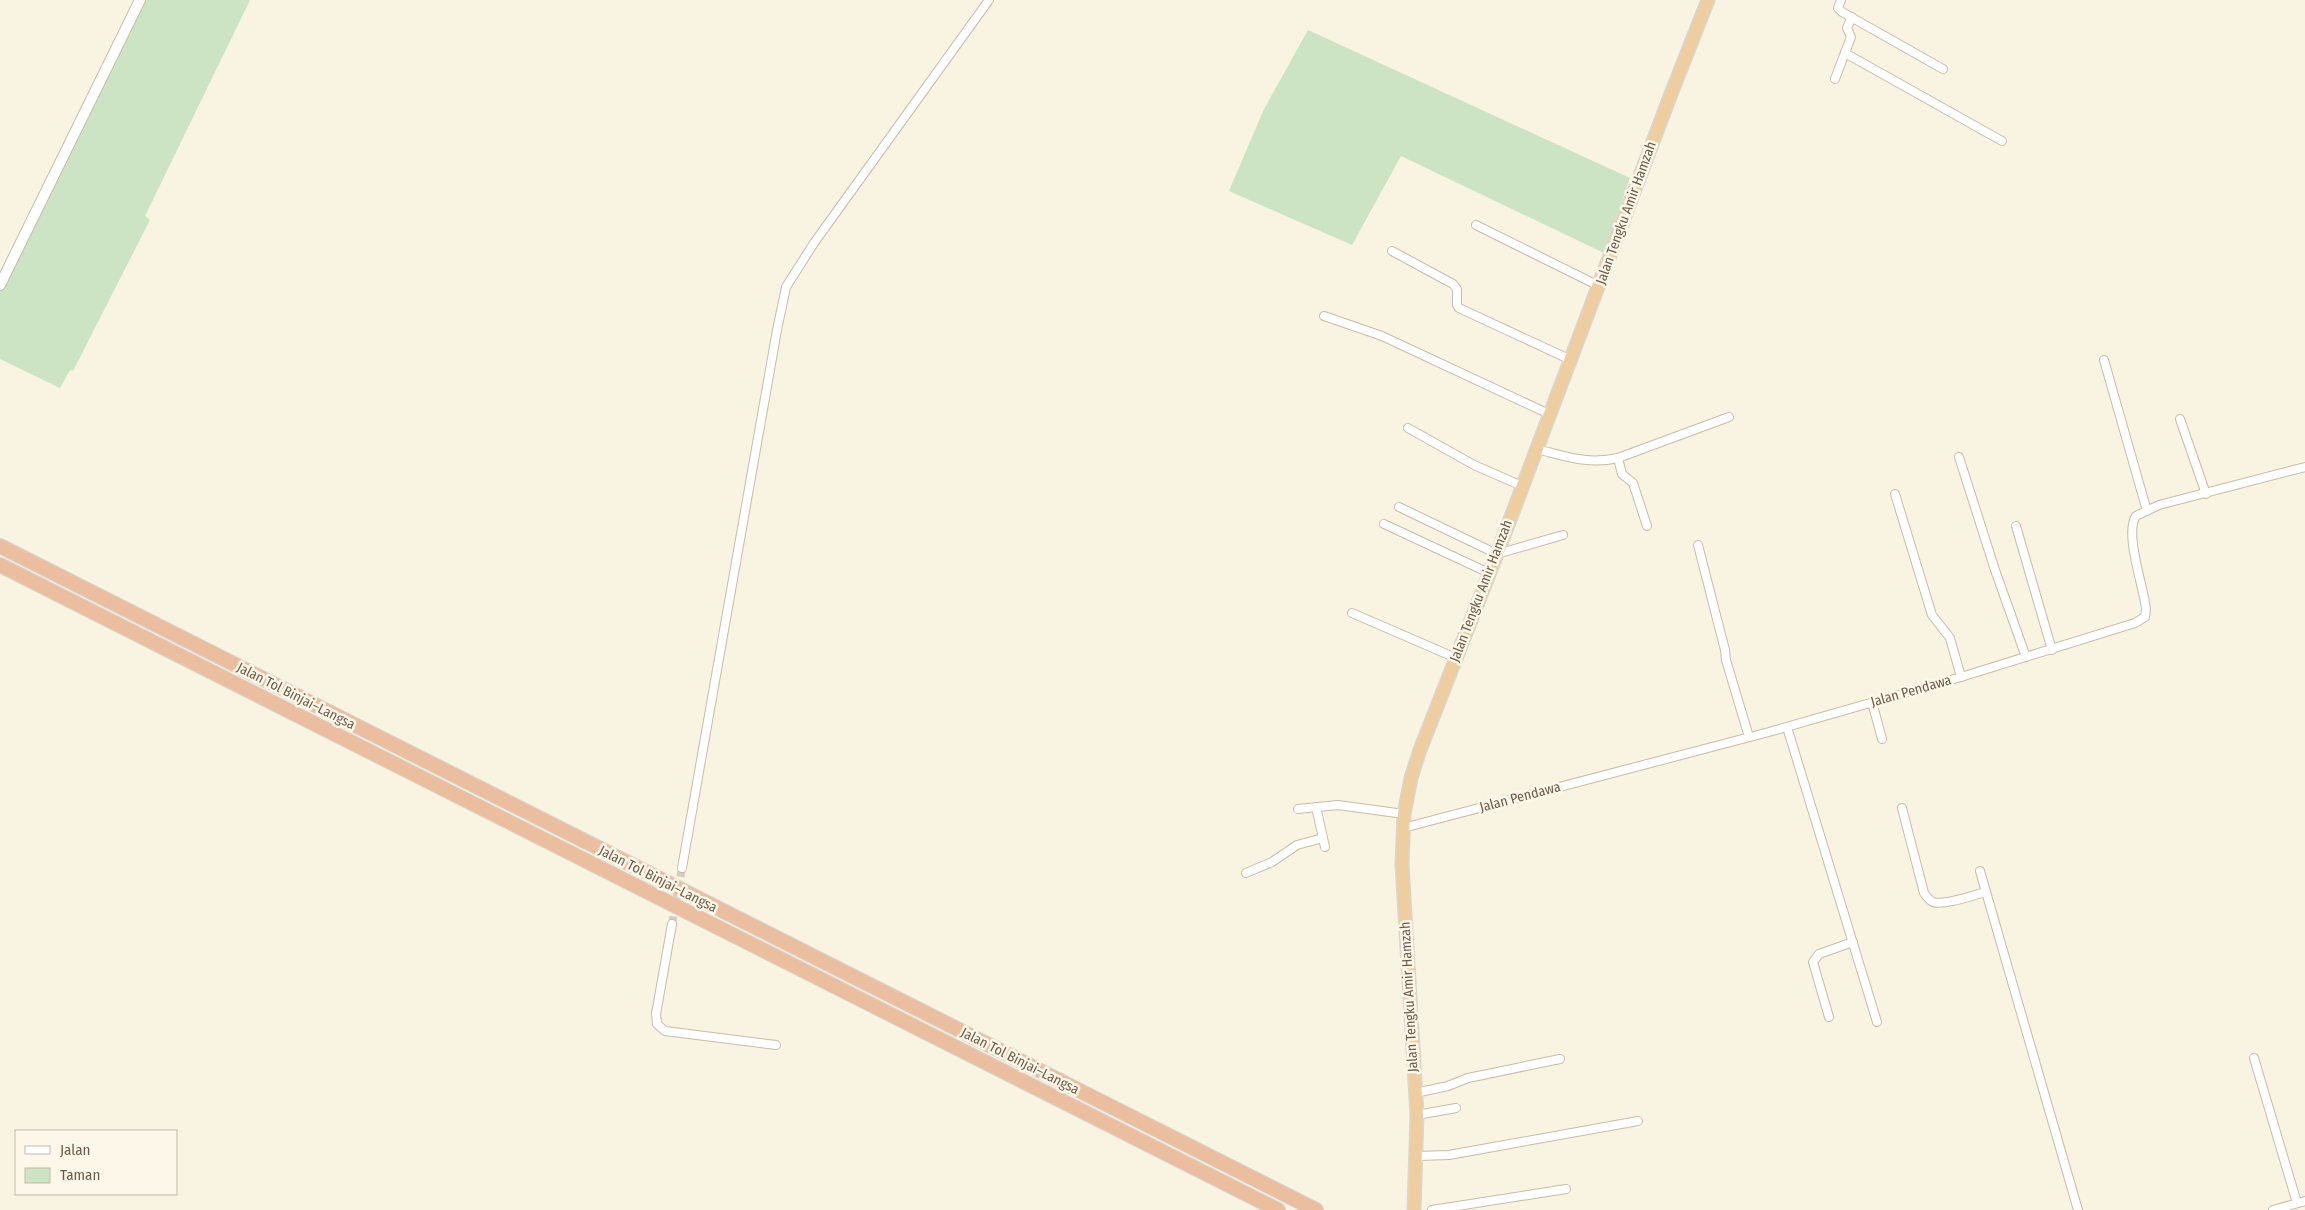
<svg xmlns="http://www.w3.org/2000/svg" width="2305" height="1210" viewBox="0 0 2305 1210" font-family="'Fira Sans Condensed',sans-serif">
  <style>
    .green { fill: #cce4c3 }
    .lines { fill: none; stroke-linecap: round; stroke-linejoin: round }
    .minor-tunnel { stroke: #d6cdbc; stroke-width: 8; stroke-dasharray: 8 4; stroke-linecap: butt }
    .minor-casing { stroke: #c8bbab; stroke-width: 10 }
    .tertiary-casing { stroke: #c8bbab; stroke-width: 12 }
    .trunk-casing { stroke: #d9d5d0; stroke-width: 15 }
    .motorway-casing { stroke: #d9d5d0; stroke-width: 16 }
    .minor { stroke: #fff; stroke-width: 8 }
    .tertiary { stroke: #fff; stroke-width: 10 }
    .trunk { stroke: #eecea1; stroke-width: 12 }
    .motorway { stroke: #ecbea0; stroke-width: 14 }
    .labels { text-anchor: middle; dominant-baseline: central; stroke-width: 5; stroke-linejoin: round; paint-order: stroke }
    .street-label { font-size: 14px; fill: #6d5c4c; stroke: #fcf7e8 }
  </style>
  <rect width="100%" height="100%" fill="#f9f3e2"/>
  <g class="green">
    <path d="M139,0H250L145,216L150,220L73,371L70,370L60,388L0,359V285Z"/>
    <path d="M1308,30L1630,178L1604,253L1401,156L1352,245L1229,191L1264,109Z"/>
  </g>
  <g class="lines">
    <path class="minor-tunnel" d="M672,924L682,868"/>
    <defs>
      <g id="minor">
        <path d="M1841,0L1838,8L1842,12L1943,69"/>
        <path d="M1845,53L2002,141"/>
        <path d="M1835,79L1851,37L1847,28L1852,17"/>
        <path d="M1476,225L1599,286"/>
        <path d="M1392,251L1453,284L1457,289V305L1459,308L1571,360"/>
        <path d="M1324,316L1382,336L1549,414"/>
        <path d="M2104,360L2147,511"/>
        <path d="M2180,419L2206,494"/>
        <path d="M1408,428L1474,465L1522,486"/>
        <path d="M1536,449C1566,456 1587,465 1618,458L1729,417"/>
        <path d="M1959,457L1995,570L2026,657"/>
        <path d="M1618,458L1622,474L1633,483L1647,526"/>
        <path d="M1895,494L1932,615L1950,638L1961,677"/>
        <path d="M1399,507L1497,554L1563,535"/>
        <path d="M1384,524L1489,573"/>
        <path d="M2016,526L2052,650"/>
        <path d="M1698,545L1725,650L1726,660L1749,737"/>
        <path d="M1352,613L1456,658"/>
        <path d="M1872,702L1882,739"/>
        <path d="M1787,727L1877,1022"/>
        <path d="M1316,807L1325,847"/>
        <path d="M1902,808L1924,893C1926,896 1929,900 1933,902C1943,906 1974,895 1986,892"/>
        <path d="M1298,809L1338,805L1404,814"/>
        <path d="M1403,828L1769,732L1961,677L2135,623L2145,617L2146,609C2144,588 2124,533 2136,516L2159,505L2305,467"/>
        <path d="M682,868L777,330L786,287L814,243L989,0"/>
        <path d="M1980,871L2078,1210"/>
        <path d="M1246,873L1272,862L1297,845L1323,838"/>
        <path d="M672,924L656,1014L657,1024L665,1031L776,1045"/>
        <path d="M1829,1017L1813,962L1819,954L1853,942"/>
        <path d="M2254,1058L2297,1203"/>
        <path d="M1415,1093L1448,1086L1468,1078L1560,1059"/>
        <path d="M1417,1115L1456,1108"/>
        <path d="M1417,1156L1449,1155L1638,1121"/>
        <path d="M1432,1210L1566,1189"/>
        <path d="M2273,1210L2305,1201"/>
      </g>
      <path id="tertiary" d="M0,285L140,0"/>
      <path id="trunk" d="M1414,1210L1417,1115L1402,864L1404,814L1411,778L1420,750L1497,554L1671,94L1708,0"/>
      <g id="motorway">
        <path d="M0,546L1316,1210"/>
        <path d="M0,565L1278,1210"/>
      </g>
    </defs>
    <use href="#minor" class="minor-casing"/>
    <use href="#tertiary" class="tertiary-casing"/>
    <use href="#trunk" class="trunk-casing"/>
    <use href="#motorway" class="motorway-casing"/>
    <use href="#minor" class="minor"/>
    <use href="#tertiary" class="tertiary"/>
    <use href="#trunk" class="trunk"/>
    <use href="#motorway" class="motorway"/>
  </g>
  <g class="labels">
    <g class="street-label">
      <text transform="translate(1626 213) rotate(-70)">Jalan Tengku Amir Hamzah</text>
      <text transform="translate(1481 591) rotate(-69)">Jalan Tengku Amir Hamzah</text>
      <text transform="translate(1911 691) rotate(-16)">Jalan Pendawa</text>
      <text transform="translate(296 696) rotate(27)">Jalan Tol Binjai–Langsa</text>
      <text transform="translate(1520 797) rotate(-15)">Jalan Pendawa</text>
      <text transform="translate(658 879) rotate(27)">Jalan Tol Binjai–Langsa</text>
      <text transform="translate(1409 997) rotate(-93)">Jalan Tengku Amir Hamzah</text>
      <text transform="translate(1020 1061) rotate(27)">Jalan Tol Binjai–Langsa</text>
    </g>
  </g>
  <rect x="15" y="1130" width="162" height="65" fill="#fcf7e8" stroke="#c3b9aa"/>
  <rect x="25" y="1146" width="25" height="8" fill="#ffffff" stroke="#c3b9aa"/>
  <text x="60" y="1155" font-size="15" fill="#6d5c4c">Jalan</text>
  <rect x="25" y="1168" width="25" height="15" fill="#cce4c3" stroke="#c3b9aa"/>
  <text x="60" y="1180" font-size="15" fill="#6d5c4c">Taman</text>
</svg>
